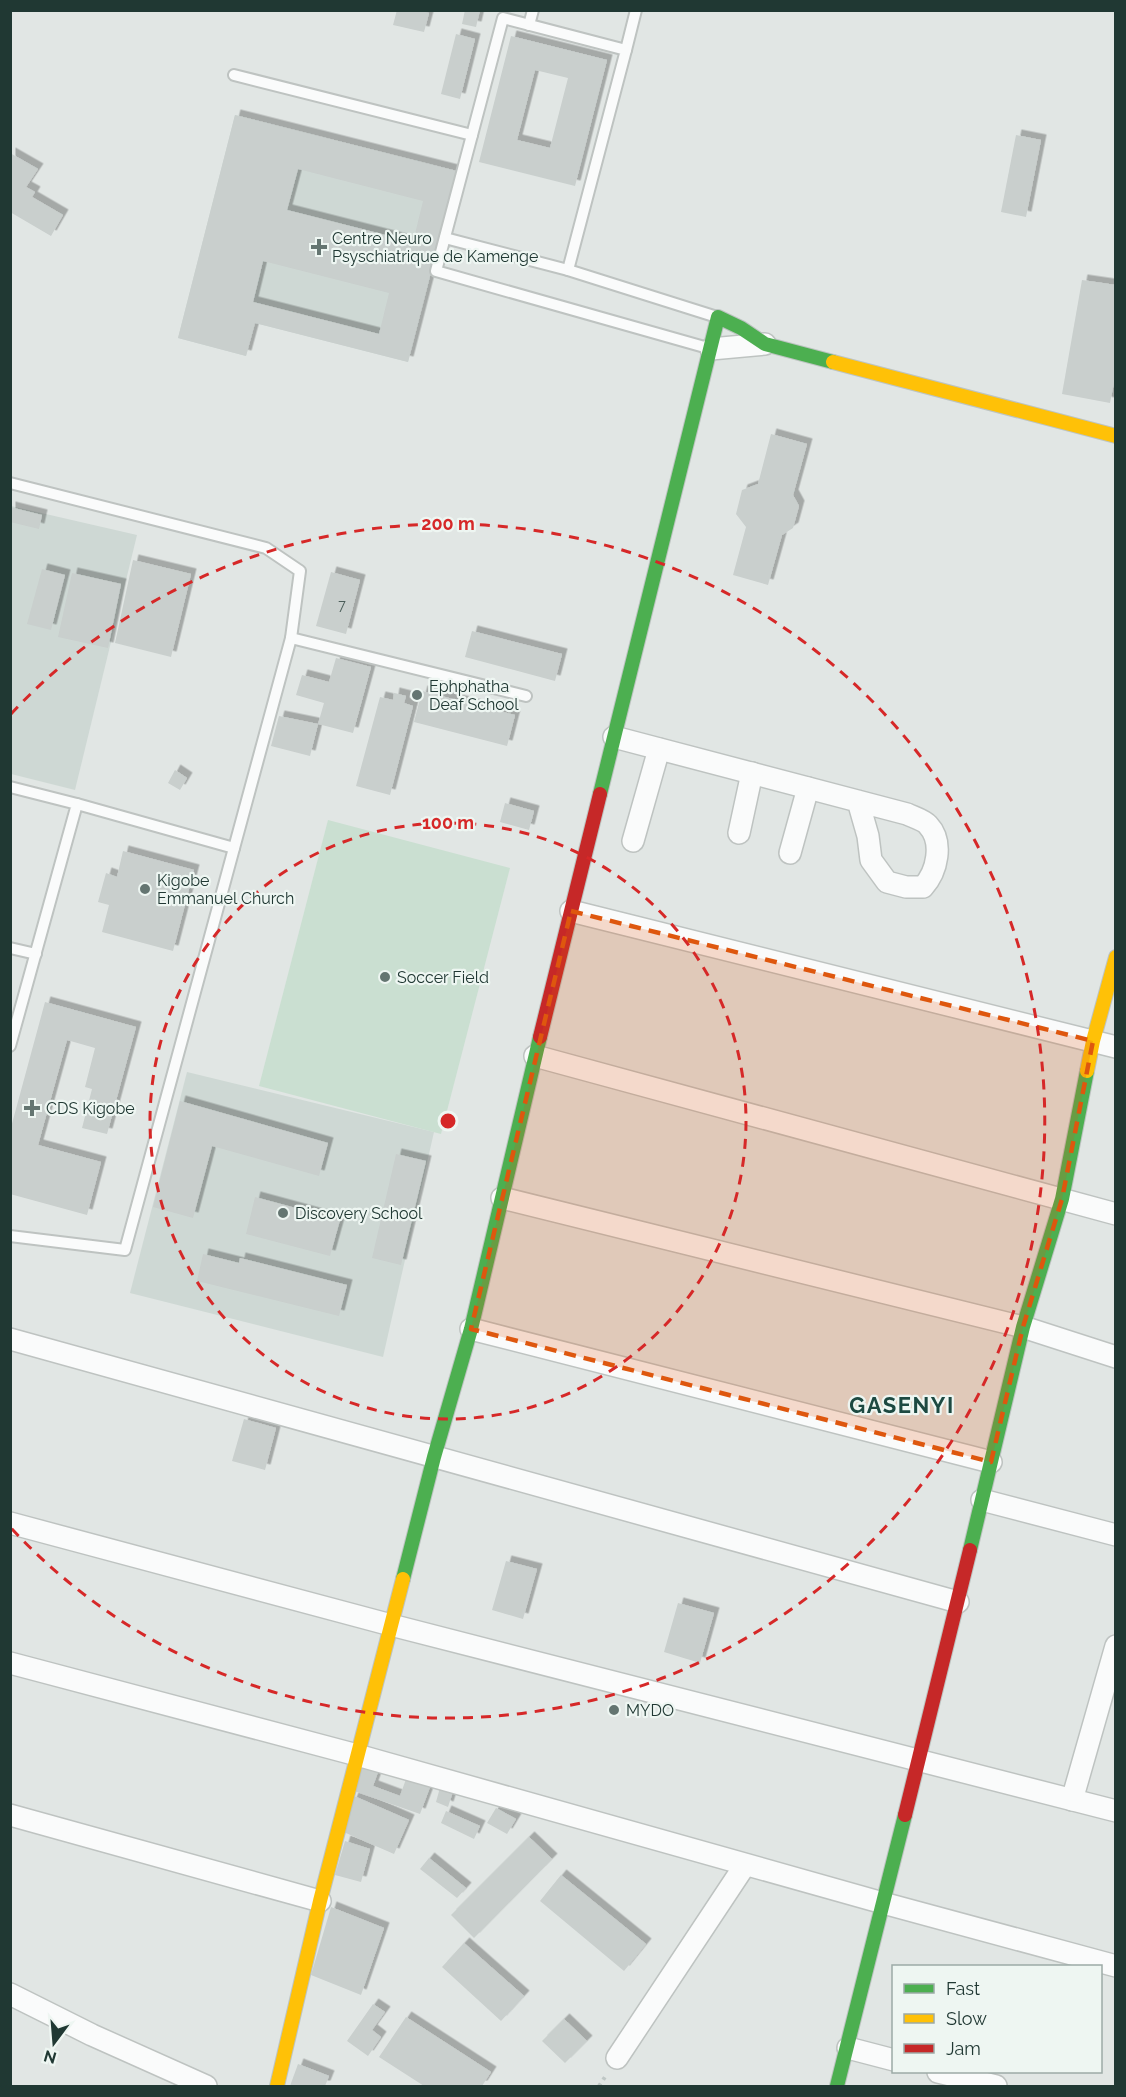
<svg xmlns="http://www.w3.org/2000/svg" width="1126" height="2097" viewBox="0 0 1126 2097" font-family="Raleway,sans-serif">
  <style>
    .built { fill: #ced8d4 }
    .green { fill: #cadfd1 }
    .building { fill: #c9cfcd; fill-rule: evenodd; filter: url(#shadow) }
    .lines { fill: none; stroke-linecap: round; stroke-linejoin: round }
    .lane-casing { stroke: #bec3c1; stroke-width: 14 }
    .street-casing { stroke: #bec3c1; stroke-width: 24 }
    .fast-casing { stroke: #bdc4c1; stroke-width: 16 }
    .slow-casing { stroke: #bdc4c1; stroke-width: 16 }
    .jam-casing { stroke: #bdc4c1; stroke-width: 16 }
    .path { stroke: #bfc7c5; stroke-width: 4; stroke-dasharray: 3 4.5; stroke-linecap: butt }
    .lane { stroke: #fafbfb; stroke-width: 10 }
    .street { stroke: #fafbfb; stroke-width: 21 }
    .fast { stroke: #4caf50; stroke-width: 14 }
    .slow { stroke: #ffc107; stroke-width: 14 }
    .jam { stroke: #c62828; stroke-width: 14 }
    .marked { fill: #de570e; fill-opacity: 0.2; stroke: #de570e; stroke-width: 4.5; stroke-dasharray: 12 8; stroke-linejoin: round }
    .ring { fill: none; stroke: #d62828; stroke-width: 3; stroke-dasharray: 10 8 }
    .poi-dot { fill: #647571; stroke: #eef6f2; stroke-width: 2 }
    .labels { text-anchor: middle; dominant-baseline: central; stroke-width: 4.5; stroke-linejoin: round; paint-order: stroke }
    .number-label { font-size: 14px; fill: #4b5e5a }
    .poi-label { font-size: 16px; fill: #203833; stroke: #eef6f2; text-anchor: start }
    .district-label { font-size: 22px; font-weight: bold; letter-spacing: 1.5px; fill: #1d4941; stroke: #eef6f2 }
    .centre { fill: #d62828; stroke: #eef6f2; stroke-width: 3 }
    .ring-label { font-size: 18px; text-anchor: middle; font-weight: bold; fill: #d62828; stroke: #eef6f2; stroke-width: 4.5; stroke-linejoin: round; paint-order: stroke }
  </style>
  <defs>
    <filter id="shadow"><feDropShadow dx="5.5" dy="-5.5" stdDeviation="0" flood-color="#0004"/></filter>
  </defs>
  <rect width="100%" height="100%" fill="#e1e6e4"/>
  <g class="built">
    <path d="M235,115L457,171L408,362L255,323L246,356L178,338Z"/>
    <path d="M11,506L137,535L75,790L11,774Z"/>
    <path d="M187,1072L434,1132L383,1357L130,1293Z"/>
  </g>
  <path class="green" d="M328,820L510,868L441,1134L259,1086Z"/>
  <g class="building">
    <path d="M397,10H418L429,13L424,32L393,25Z"/>
    <path d="M465,10H480L476,27L462,24Z"/>
    <path d="M456,34L475,39L460,99L441,94Z"/>
    <path d="M511,36L607,60L575,186L479,162ZM535,70L568,78L550,148L517,140Z"/>
    <path d="M235,115L457,171L408,362L255,323L246,356L178,338ZM298,169L423,201L413,242L287,210ZM263,261L389,293L379,334L253,302Z"/>
    <path d="M1016,135L1041,140L1026,217L1001,212Z"/>
    <path d="M10,153L38,169L26,187L35,192L32,197L63,215L51,236L10,212Z"/>
    <path d="M1082,280L1116,285V372L1110,403L1062,394Z"/>
    <path d="M771,434L807,444L793,495L799,506L793,528L782,535L768,585L733,575L746,527L736,514L742,490L758,484Z"/>
    <path d="M10,507L42,515L39,529L10,522Z"/>
    <path d="M133,560L191,574L171,657L115,643Z"/>
    <path d="M42,569L65,575L51,630L27,624Z"/>
    <path d="M331,572L360,580L346,634L316,626Z"/>
    <path d="M72,573L121,584L108,648L58,637Z"/>
    <path d="M472,631L562,654L555,681L465,657Z"/>
    <path d="M336,658L371,667L353,733L318,724L324,703L296,695L302,675L329,682Z"/>
    <path d="M422,691L515,715L507,746L414,722Z"/>
    <path d="M394,693L406,696L404,703L413,706L390,795L356,786L380,697L393,700Z"/>
    <path d="M279,716L318,724L310,756L271,746Z"/>
    <path d="M175,770L187,778L180,790L168,783Z"/>
    <path d="M505,803L534,811L529,830L500,822Z"/>
    <path d="M123,851L194,870L173,951L102,932L109,905L98,902L106,873L117,877Z"/>
    <path d="M45,1002L136,1027L107,1134L82,1128L92,1089L85,1087L95,1048L67,1040L38,1145L101,1162L87,1215L10,1194V1131Z"/>
    <path d="M180,1101L328,1143L319,1176L212,1146L193,1218L153,1207Z"/>
    <path d="M396,1154L426,1161L401,1265L372,1258Z"/>
    <path d="M255,1197L340,1220L330,1256L246,1234Z"/>
    <path d="M203,1254L239,1263L240,1258L347,1285L339,1316L197,1281Z"/>
    <path d="M244,1419L276,1428L265,1470L232,1461Z"/>
    <path d="M506,1561L537,1569L523,1619L492,1610Z"/>
    <path d="M678,1603L714,1613L700,1663L664,1652Z"/>
    <path d="M363,1766L378,1772L373,1786L400,1796L406,1779L430,1787L420,1814L354,1791Z"/>
    <path d="M441,1784L454,1788L448,1807L436,1802Z"/>
    <path d="M354,1796L409,1820L394,1854L339,1830Z"/>
    <path d="M496,1808L516,1819L507,1834L487,1823Z"/>
    <path d="M446,1811L480,1826L474,1839L441,1823Z"/>
    <path d="M529,1837L552,1859L474,1938L451,1915Z"/>
    <path d="M345,1841L370,1849L361,1882L335,1875Z"/>
    <path d="M429,1858L466,1888L457,1898L420,1869Z"/>
    <path d="M561,1875L646,1944L624,1971L540,1901Z"/>
    <path d="M331,1907L384,1928L361,1995L311,1975Z"/>
    <path d="M464,1943L524,1996L501,2021L442,1967Z"/>
    <path d="M373,2004L385,2012L372,2030L381,2037L368,2056L347,2041Z"/>
    <path d="M406,2017L491,2072L482,2086H424L379,2057Z"/>
    <path d="M564,2019L587,2041L565,2063L542,2041Z"/>
    <path d="M298,2064L329,2076L325,2086H290Z"/>
  </g>
  <g class="lines">
    <defs>
      <g id="lane">
        <path d="M529,25L533,10"/>
        <path d="M626,50L636,10"/>
        <path d="M234,75L472,135"/>
        <path d="M445,238L568,270L717,317"/>
        <path d="M568,270L626,50L503,18L436,271L708,348"/>
        <path d="M10,483L266,548L300,571L291,638L125,1250L10,1236"/>
        <path d="M291,638L526,696"/>
        <path d="M10,787L77,804L10,1046"/>
        <path d="M77,804L234,848"/>
        <path d="M10,948L36,954"/>
      </g>
      <g id="street">
        <path d="M711,349L765,344"/>
        <path d="M614,737L907,814C913,817 924,820 928,825C944,842 937,872 923,887H906L887,882L871,860L868,836L858,801"/>
        <path d="M739,833L752,773"/>
        <path d="M633,841L659,749"/>
        <path d="M790,853L808,788"/>
        <path d="M571,911L1116,1047"/>
        <path d="M535,1056L1116,1214"/>
        <path d="M502,1198L1023,1327L1116,1357"/>
        <path d="M471,1329L991,1462"/>
        <path d="M10,1339L958,1602"/>
        <path d="M982,1500L1116,1535"/>
        <path d="M10,1523L391,1625L1116,1811"/>
        <path d="M10,1663L357,1755L883,1903L1116,1966"/>
        <path d="M1072,1800L1116,1646"/>
        <path d="M10,1815L320,1901"/>
        <path d="M10,1994L92,2035L206,2086"/>
        <path d="M848,2048L894,2060"/>
        <path d="M617,2058L745,1865"/>
        <path d="M938,2072L996,2086"/>
      </g>
      <g id="fast">
        <path d="M600,794L718,317L741,328L765,344L833,362"/>
        <path d="M970,1550L1023,1327L1062,1199L1087,1071"/>
        <path d="M403,1579L434,1457L471,1329L540,1037"/>
        <path d="M837,2086L905,1815"/>
      </g>
      <g id="slow">
        <path d="M833,362L1116,436"/>
        <path d="M1087,1071L1093,1041L1116,957"/>
        <path d="M277,2086L320,1901L403,1579"/>
      </g>
      <g id="jam">
        <path d="M540,1037L600,794"/>
        <path d="M905,1815L970,1550"/>
      </g>
    </defs>
    <use href="#lane" class="lane-casing"/>
    <use href="#street" class="street-casing"/>
    <use href="#fast" class="fast-casing"/>
    <use href="#slow" class="slow-casing"/>
    <use href="#jam" class="jam-casing"/>
    <path class="path" d="M599,2086L607,2074"/>
    <use href="#lane" class="lane"/>
    <use href="#street" class="street"/>
    <use href="#fast" class="fast"/>
    <use href="#slow" class="slow"/>
    <use href="#jam" class="jam"/>
  </g>
  <path class="marked" d="M571,911L1093,1041L1062,1199L1023,1327L991,1462L471,1329Z"/>
  <g class="ring">
    <circle cx="448" cy="1121" r="298"/>
    <path d="M11 714A597 597 0 1 1 11 1528"/>
  </g>
  <g class="poi-dot">
    <path d="M316 238h6v6h6v6h-6v6h-6v-6h-6v-6h6z"/>
    <circle cx="417" cy="695" r="6"/>
    <circle cx="145" cy="889" r="6"/>
    <circle cx="385" cy="977" r="6"/>
    <path d="M29 1099h6v6h6v6h-6v6h-6v-6h-6v-6h6z"/>
    <circle cx="283" cy="1213" r="6"/>
    <circle cx="614" cy="1710" r="6"/>
  </g>
  <g class="labels">
    <g class="number-label">
      <text x="342" y="605">7</text>
    </g>
    <g class="poi-label">
      <text x="332" y="238">Centre Neuro<tspan x="332" dy="18">Psyschiatrique de Kamenge</tspan></text>
      <text x="429" y="686">Ephphatha<tspan x="429" dy="18">Deaf School</tspan></text>
      <text x="157" y="880">Kigobe<tspan x="157" dy="18">Emmanuel Church</tspan></text>
      <text x="397" y="977">Soccer Field</text>
      <text x="46" y="1108">CDS Kigobe</text>
      <text x="295" y="1213">Discovery School</text>
      <text x="626" y="1710">MYDO</text>
    </g>
    <g class="district-label">
      <text x="902" y="1405">GASENYI</text>
    </g>
  </g>
  <circle cx="448" cy="1121" r="9" class="centre"/>
  <g class="ring-label">
    <text x="448" y="530">200 m</text>
    <text x="448" y="829">100 m</text>
  </g>
  <rect width="1126" height="2097" fill="none" stroke="#203833" stroke-width="24"/>
  <rect x="892" y="1965" width="210" height="108" fill="#eef6f2" stroke="#9caaa6" stroke-width="1.5"/>
  <rect x="904" y="1984" width="30" height="9" fill="#4caf50" stroke="#9caaa6" stroke-width="1.5"/>
  <text x="946" y="1995" font-size="18" fill="#203833">Fast</text>
  <rect x="904" y="2014" width="30" height="9" fill="#ffc107" stroke="#9caaa6" stroke-width="1.5"/>
  <text x="946" y="2025" font-size="18" fill="#203833">Slow</text>
  <rect x="904" y="2044" width="30" height="9" fill="#c62828" stroke="#9caaa6" stroke-width="1.5"/>
  <text x="946" y="2055" font-size="18" fill="#203833">Jam</text>
  <g transform="translate(54 2043) rotate(196)" stroke="#eef6f2" stroke-width="4.5" paint-order="stroke">
  <path d="M0-4.5L10 22L0 15L-10 22Z" fill="#203833"/>
  <text y="-9" font-size="16" font-weight="bold" text-anchor="middle" fill="#203833">N</text>
  </g>
</svg>
